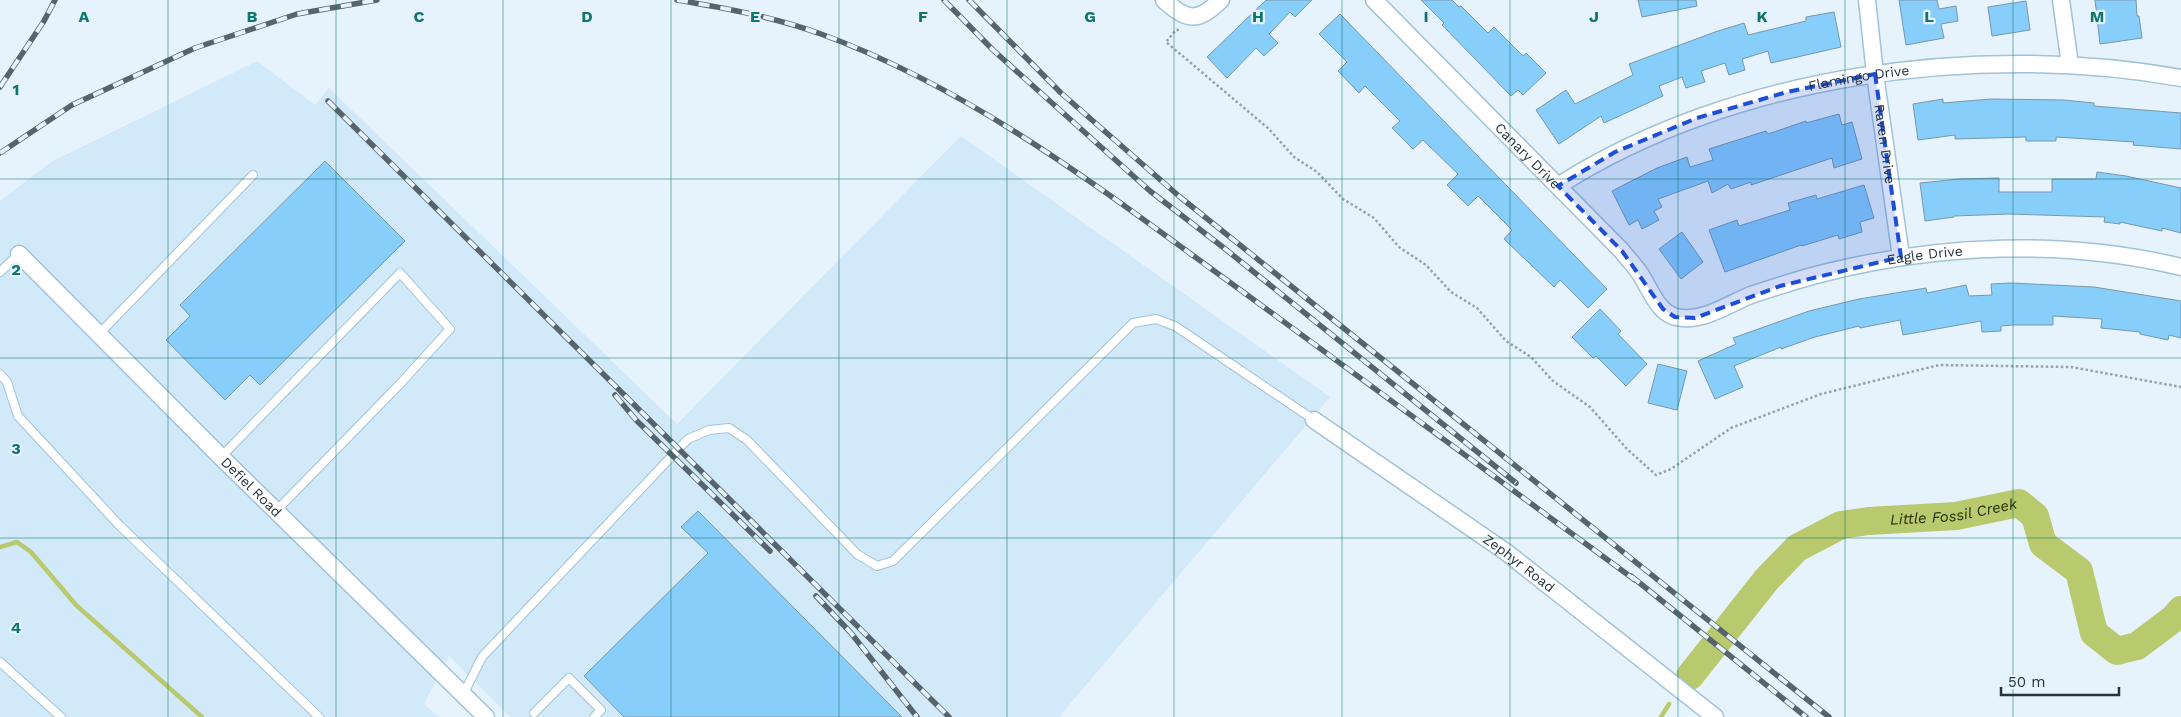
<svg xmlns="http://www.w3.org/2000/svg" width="2181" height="717" viewBox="0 0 2181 717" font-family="'Work Sans',sans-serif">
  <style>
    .built { fill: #d2e9f9 }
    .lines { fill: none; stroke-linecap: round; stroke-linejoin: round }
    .stream { stroke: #b9c96d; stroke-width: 4.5 }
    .river { stroke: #b9c96d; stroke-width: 28 }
    .building { fill: #88cefb; stroke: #7897ab }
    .service-casing { stroke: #a2c2d7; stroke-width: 10 }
    .minor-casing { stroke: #a2c2d7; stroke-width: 19 }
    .path { stroke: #95a2aa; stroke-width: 2.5; stroke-dasharray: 2.5 2.5; stroke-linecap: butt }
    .service { stroke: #fff; stroke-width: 8 }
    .minor { stroke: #fff; stroke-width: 16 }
    .rail-casing { stroke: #57646c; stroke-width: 5.5 }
    .rail { stroke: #e6f3fc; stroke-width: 4; stroke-dasharray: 11; stroke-linecap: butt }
    .marked { fill: #1d4ed8; fill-opacity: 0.2; stroke: #1d4ed8; stroke-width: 4; stroke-dasharray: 10 6; stroke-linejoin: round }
    .grid { fill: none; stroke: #0f766e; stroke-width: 1; stroke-opacity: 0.55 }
    .labels { text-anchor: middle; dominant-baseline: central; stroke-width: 4.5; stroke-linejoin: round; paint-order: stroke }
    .street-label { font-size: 14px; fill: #26333b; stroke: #e6f3fc }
    .water-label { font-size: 15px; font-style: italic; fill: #282d05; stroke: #e6f3fc }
    .grid-label { font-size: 16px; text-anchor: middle; font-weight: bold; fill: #0f766e; stroke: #e6f3fc; stroke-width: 4.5; stroke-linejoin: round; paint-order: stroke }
  </style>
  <rect width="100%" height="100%" fill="#e6f3fc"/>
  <path class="built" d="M257,61L315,105L329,88L677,424L961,136L1330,397L1059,717H510L449,656L424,704L439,717H0V201L51,162Z"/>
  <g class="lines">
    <g class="stream">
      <path d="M0,547L17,542L31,552L76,605L202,717"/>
      <path d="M1661,717L1669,704"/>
    </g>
    <path class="river" id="s1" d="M1690,676L1767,579L1797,548L1841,525L1869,521L1956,516L2019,503L2035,516L2043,544L2079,571L2094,633L2117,651L2137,646L2173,619L2181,610"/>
  </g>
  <g class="building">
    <path d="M1266,0H1312L1295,17L1290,12L1269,34L1278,43L1264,56L1256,48L1227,78L1207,57Z"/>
    <path d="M1421,0H1452L1459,7L1461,6L1488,33L1494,27L1523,56L1526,53L1546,73L1523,95L1518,90L1511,96L1442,25L1444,23Z"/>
    <path d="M1638,0H1696L1697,6L1642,17Z"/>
    <path d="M1899,0H1937L1939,9L1956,6L1958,21L1941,24L1944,38L1906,45Z"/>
    <path d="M2095,0H2136L2137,16H2139L2142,38L2100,44Z"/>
    <path d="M2026,1L2030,30L1992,36L1988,7Z"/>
    <path d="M1834,12L1841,47L1771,63L1768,51L1742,59L1745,70L1729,75L1725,63L1701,71L1705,82L1686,88L1682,77L1659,86L1663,96L1604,123L1601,116L1559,144L1536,110L1566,90L1575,104L1633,75L1629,64L1715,32L1744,23L1748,35L1806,21V17Z"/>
    <path d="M1340,14L1607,289L1588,308L1560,280L1554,287L1504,239L1512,230L1478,196L1468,206L1447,185L1458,174L1423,140L1413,149L1392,128L1400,121L1365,86L1359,93L1338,71L1347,62L1319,34Z"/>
    <path d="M1943,99V103L1991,99L2064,100L2094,103V106L2181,113V149L2133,145L2134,142L2056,137V141H2026V137L1955,139V135L1918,140L1913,104Z"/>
    <path d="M1839,114L1842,125L1852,122L1862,159L1834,168L1832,158L1751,185V182L1731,189L1728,184L1712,193L1708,181L1658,199L1662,207L1654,211L1659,220L1642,229L1638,220L1629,225L1612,191L1657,168L1687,157L1690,167L1713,160L1709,149L1766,131L1768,134L1806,121V123Z"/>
    <path d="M325,161L405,241L260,385L250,375L225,400L166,340L190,316L180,305Z"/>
    <path d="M2097,172L2126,176L2181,188V233L2162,228V231L2120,222V224L2104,222L2105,217L2009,214L1954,216V217L1925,221L1920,183L1959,179L1999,178V192H2052V179H2096Z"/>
    <path d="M1864,185L1874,218L1860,222L1862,232L1839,239L1838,235L1802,246L1801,245L1725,272L1709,230L1737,220L1739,226L1790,210L1788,203L1816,195L1817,199Z"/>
    <path d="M1682,232L1703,262L1681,279L1659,249Z"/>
    <path d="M2011,283L2094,287L2181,301V338L2169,335L2168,340L2140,334V332L2101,328L2102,319L2053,316V325H2013L2001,326V331L1982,332L1981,321L1903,335L1900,320L1860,328L1859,326L1815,337L1781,349V347L1734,366L1743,387L1715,399L1698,361L1736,344L1733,338L1809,311L1859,299L1926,288L1927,293L1966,285L1969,296L1992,295L1991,284Z"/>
    <path d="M1600,309L1621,331L1618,334L1647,364L1626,386L1596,356L1593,358L1572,337Z"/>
    <path d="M1658,364L1687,371L1677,410L1648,403Z"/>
    <path d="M698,511L902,717H624L584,676L708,553L681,527Z"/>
  </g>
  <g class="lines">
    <defs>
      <g id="service">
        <path d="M0,272L19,254"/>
        <path d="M99,334L253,175"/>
        <path d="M0,374L7,382L18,416L120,526L319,717"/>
        <path d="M221,457L400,273L450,329L399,385L277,510"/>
        <path d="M0,662L61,717"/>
        <path d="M463,695L482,657L688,439L709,430L729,428L747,440L857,554L877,566L893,561L1133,323L1156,319L1175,326L1314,420"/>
        <path d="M534,713L569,678L601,710L594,717"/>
      </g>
      <g id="minor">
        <path d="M1164,0C1188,22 1198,22 1221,0"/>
        <path id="s2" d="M1374,0L1622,251C1628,259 1635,266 1641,275C1650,289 1658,313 1676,317C1703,323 1728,304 1751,295C1775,287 1800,279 1824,273C1940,244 2065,239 2181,267"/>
        <path id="s3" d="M1867,0L1875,74L1901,257"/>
        <path d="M2061,0L2070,65"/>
        <path id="s4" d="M1558,186C1733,74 1979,42 2181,78"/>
        <path id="s5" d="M19,254L221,457L486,717"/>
        <path id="s6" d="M1314,420L1506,552L1715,717"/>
      </g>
    </defs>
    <use href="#service" class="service-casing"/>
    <use href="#minor" class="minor-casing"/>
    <path class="path" d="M1179,30H1176L1166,42L1269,129L1294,157L1317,172L1343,199L1374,218L1399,247L1426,265L1451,292L1477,308L1506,341L1531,357L1553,381L1590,407L1627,449L1656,475L1671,469L1731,428L1821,394L1939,365L2071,367L2181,387"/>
    <use href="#service" class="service"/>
    <use href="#minor" class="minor"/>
    <defs>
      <g id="rail">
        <path d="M677,0C725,8 774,17 821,34C980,92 1114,199 1250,297C1379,391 1507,486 1635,580"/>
        <path d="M944,0L993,50L1150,191L1224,248L1516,483"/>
        <path d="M969,0L1061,93L1180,197L1829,717"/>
        <path d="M0,87L44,21L55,0"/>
        <path d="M328,101L949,717"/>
        <path d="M0,153L72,105L195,48L297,14L377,0"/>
        <path d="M615,395L636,420L770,551"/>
        <path d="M1631,576L1806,717"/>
        <path d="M816,596L851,633L917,717"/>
      </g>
    </defs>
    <use href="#rail" class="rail-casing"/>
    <use href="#rail" class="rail"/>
  </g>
  <path class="marked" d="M1875,74L1901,257L1780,286L1695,318L1675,317L1663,309L1622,251L1558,186L1615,152L1697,118L1787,92Z"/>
  <path class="grid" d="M168,0V717M336,0V717M503,0V717M671,0V717M839,0V717M1007,0V717M1174,0V717M1342,0V717M1510,0V717M1678,0V717M1845,0V717M2013,0V717M0,179H2181M0,358H2181M0,538H2181"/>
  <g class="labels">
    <g class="street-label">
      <text stroke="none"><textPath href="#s4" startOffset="322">Flamingo Drive</textPath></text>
      <text stroke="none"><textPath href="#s3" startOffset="145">Raven Drive</textPath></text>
      <text stroke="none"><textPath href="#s2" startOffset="219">Canary Drive</textPath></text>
      <text stroke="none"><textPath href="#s2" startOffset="698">Eagle Drive</textPath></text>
      <text stroke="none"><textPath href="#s5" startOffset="329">Defiel Road</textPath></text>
      <text stroke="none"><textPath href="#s6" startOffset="250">Zephyr Road</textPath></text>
    </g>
    <g class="water-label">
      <text stroke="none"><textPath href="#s1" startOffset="330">Little Fossil Creek</textPath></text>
    </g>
  </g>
  <g class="grid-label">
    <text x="84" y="22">A</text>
    <text x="252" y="22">B</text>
    <text x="419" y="22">C</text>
    <text x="587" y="22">D</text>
    <text x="755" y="22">E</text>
    <text x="923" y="22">F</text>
    <text x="1090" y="22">G</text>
    <text x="1258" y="22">H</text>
    <text x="1426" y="22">I</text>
    <text x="1594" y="22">J</text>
    <text x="1762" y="22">K</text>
    <text x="1929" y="22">L</text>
    <text x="2097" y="22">M</text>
    <text x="16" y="95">1</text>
    <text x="16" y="275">2</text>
    <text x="16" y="454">3</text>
    <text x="16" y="633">4</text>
  </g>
  <path d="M2001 687v8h118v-8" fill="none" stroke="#26333b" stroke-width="2.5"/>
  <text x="2008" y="687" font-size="15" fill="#26333b" stroke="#e6f3fc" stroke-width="4" paint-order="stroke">50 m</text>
</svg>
